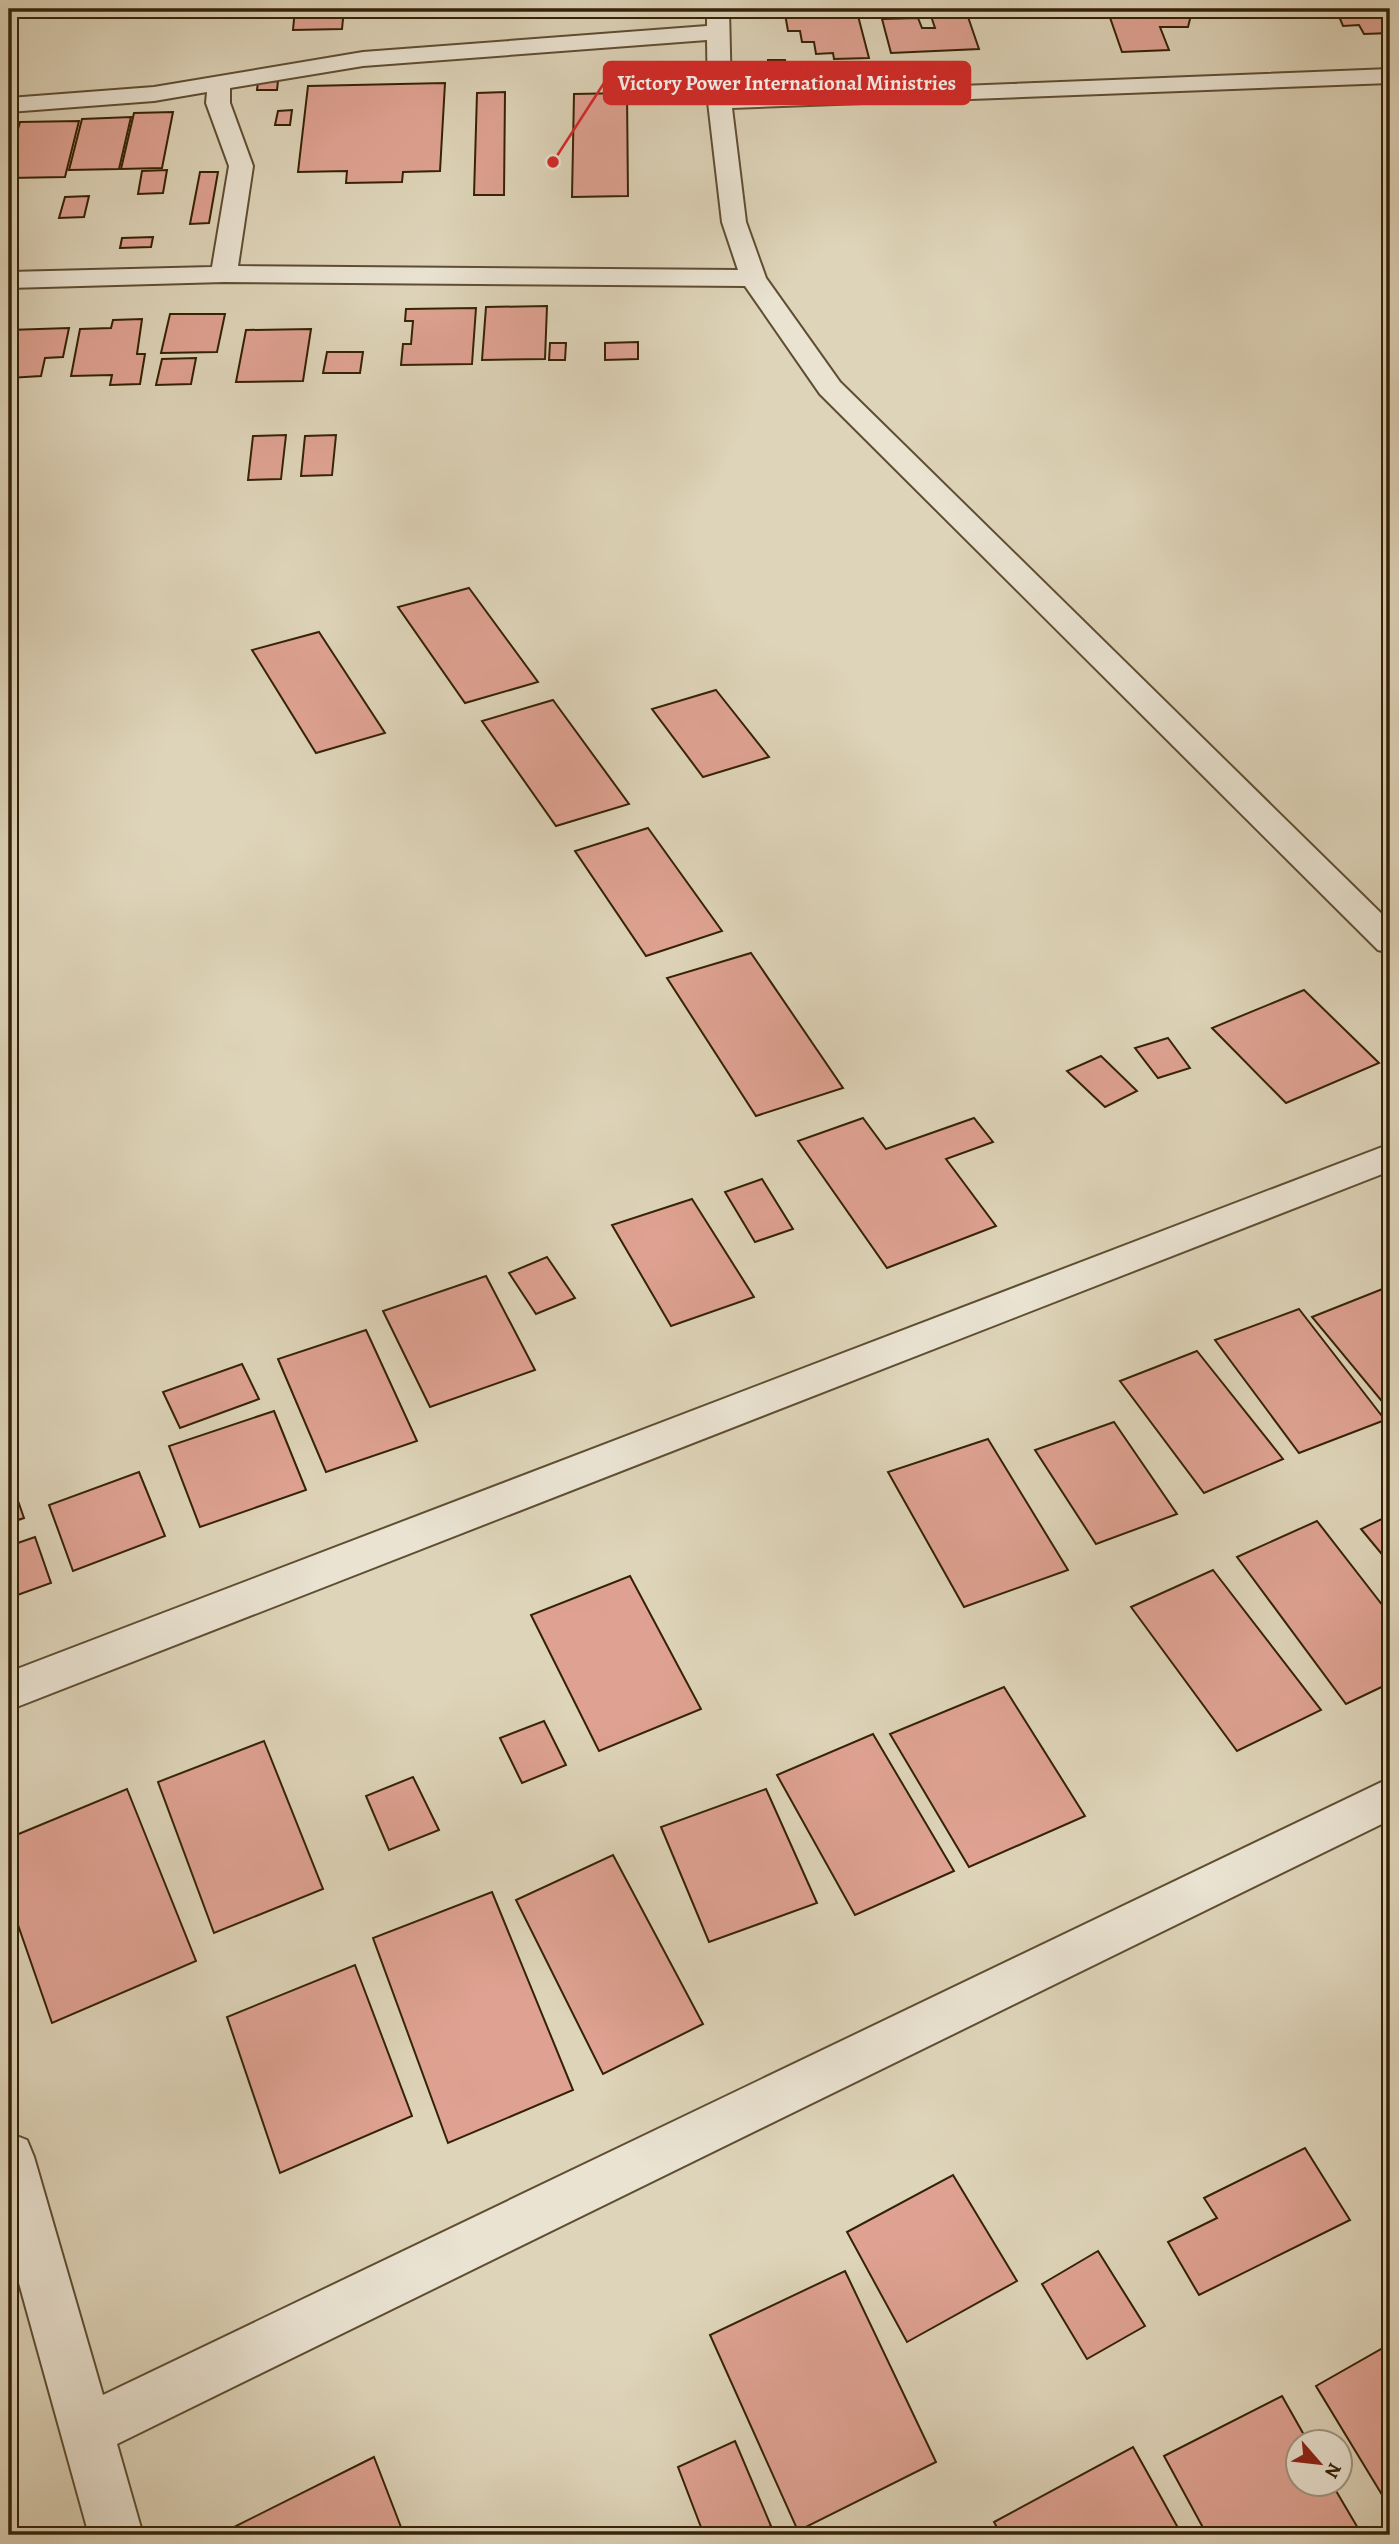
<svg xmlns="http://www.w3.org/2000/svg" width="1399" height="2544" viewBox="0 0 1399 2544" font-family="Alegreya,serif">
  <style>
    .building { fill: #dfa292; stroke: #352205; stroke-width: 2 }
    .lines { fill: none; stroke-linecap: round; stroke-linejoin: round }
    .minor-casing { stroke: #5f4e32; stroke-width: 4 }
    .minor { fill: #eae3d2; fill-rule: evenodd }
    .leader { fill: none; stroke: #d62828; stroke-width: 2.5 }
    .callout-dot { fill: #d62828; stroke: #eae3d2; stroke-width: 2.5 }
    .callout { fill: #d62828; stroke: #d62828; stroke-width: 2.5 }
    .callout-label { font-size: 21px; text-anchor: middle; font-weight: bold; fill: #fff }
  </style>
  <rect width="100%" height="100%" fill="#ded4b9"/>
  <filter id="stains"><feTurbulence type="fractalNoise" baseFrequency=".00286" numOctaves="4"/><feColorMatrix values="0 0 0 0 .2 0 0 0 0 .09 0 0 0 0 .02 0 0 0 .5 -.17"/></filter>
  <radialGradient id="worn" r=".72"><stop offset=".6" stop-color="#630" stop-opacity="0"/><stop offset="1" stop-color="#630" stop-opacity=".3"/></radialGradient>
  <g class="building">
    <path d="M295,9H344L342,29L293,30Z"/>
    <path d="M412,9H532L412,12Z"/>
    <path d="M1107,9H1173L1176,14L1191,15L1188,27H1160L1169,50L1122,52Z"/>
    <path d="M1365,9H1390V33L1364,34L1359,25L1343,26L1338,14H1368Z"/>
    <path d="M857,12L869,58L834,59L833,53L816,54L814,42H802L800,31H788L785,14Z"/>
    <path d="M967,14L979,49L891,53L882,19L918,18L922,28H935L931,16Z"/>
    <path d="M768,60H785L787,70H768Z"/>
    <path d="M278,81L277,90H257L258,82Z"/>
    <path d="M445,83L440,171L403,172L402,182L346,183L347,171L298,172L308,86Z"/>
    <path d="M505,92L504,195H474L477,93Z"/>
    <path d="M627,93L628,196L572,197L574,94Z"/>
    <path d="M292,110L290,125H275L278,111Z"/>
    <path d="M173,112L162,168L121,169L134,113Z"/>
    <path d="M131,117L119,169L69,170L82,119Z"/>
    <path d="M79,121L65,177L9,178V160L20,122Z"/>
    <path d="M167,170L163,193L138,194L142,171Z"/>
    <path d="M200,172H218L209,223L190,224Z"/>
    <path d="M89,196L84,217L59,218L65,197Z"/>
    <path d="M153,237L151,247L120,248L122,238Z"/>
    <path d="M547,306L545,359L482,360L486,307Z"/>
    <path d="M476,308L472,364L401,365L403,344H411L413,321H405L406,309Z"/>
    <path d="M170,314H225L217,352L161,353Z"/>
    <path d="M142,319L137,354H145L140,384L110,385L112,375L71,376L80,329L111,328L113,320Z"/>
    <path d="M69,328L63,357L45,358L41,376L9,378V330Z"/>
    <path d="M311,329L303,381L236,382L246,330Z"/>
    <path d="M638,342V359L605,360V343Z"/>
    <path d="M550,343H566L565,360H549Z"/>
    <path d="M327,352H363L360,373H323Z"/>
    <path d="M196,358L191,384L156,385L162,359Z"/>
    <path d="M286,435L281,479L248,480L253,436Z"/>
    <path d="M336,435L332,475L301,476L305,436Z"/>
    <path d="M469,588L538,682L465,703L398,607Z"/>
    <path d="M319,632L385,733L316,753L252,650Z"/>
    <path d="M716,690L769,757L703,777L652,709Z"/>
    <path d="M553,700L629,804L556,826L482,721Z"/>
    <path d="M648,828L722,931L646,956L575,851Z"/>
    <path d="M751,953L843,1088L756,1116L667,978Z"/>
    <path d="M1304,990L1379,1063L1286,1103L1212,1028Z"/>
    <path d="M1168,1038L1190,1068L1158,1078L1135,1048Z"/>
    <path d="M1101,1056L1137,1091L1105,1107L1067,1071Z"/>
    <path d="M863,1118L886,1149L974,1118L993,1142L946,1159L996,1226L887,1268L798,1141Z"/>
    <path d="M762,1179L793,1229L755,1242L725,1192Z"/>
    <path d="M692,1199L754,1297L671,1326L612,1225Z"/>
    <path d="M547,1257L575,1298L536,1314L509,1273Z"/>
    <path d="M486,1276L535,1370L430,1407L383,1311Z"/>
    <path d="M1390,1286V1411L1312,1317Z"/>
    <path d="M1299,1309L1385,1420L1299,1453L1215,1340Z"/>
    <path d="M366,1330L417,1441L326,1472L278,1359Z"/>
    <path d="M1197,1351L1283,1459L1204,1493L1120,1381Z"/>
    <path d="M242,1364L259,1399L180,1428L163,1392Z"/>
    <path d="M274,1411L306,1490L200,1527L169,1446Z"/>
    <path d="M1114,1422L1177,1514L1096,1544L1035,1450Z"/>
    <path d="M988,1439L1068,1570L964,1607L888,1472Z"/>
    <path d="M139,1472L165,1536L73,1571L49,1505Z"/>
    <path d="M9,1475L24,1518L9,1523Z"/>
    <path d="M1390,1515V1564L1361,1529Z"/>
    <path d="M1317,1521L1390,1615V1683L1346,1704L1237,1557Z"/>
    <path d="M35,1537L51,1583L9,1598V1546Z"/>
    <path d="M1213,1570L1321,1710L1237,1751L1131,1607Z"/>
    <path d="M630,1576L701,1709L599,1751L531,1615Z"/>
    <path d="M1004,1687L1085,1816L969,1867L890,1734Z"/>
    <path d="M544,1721L566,1765L522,1783L500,1738Z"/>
    <path d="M873,1734L954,1871L855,1915L777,1775Z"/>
    <path d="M264,1741L323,1889L214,1933L158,1782Z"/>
    <path d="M413,1777L439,1830L389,1850L366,1796Z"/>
    <path d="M127,1789L196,1961L52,2023L9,1899V1838Z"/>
    <path d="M766,1789L817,1903L709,1942L661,1827Z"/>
    <path d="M613,1855L703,2024L603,2074L516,1900Z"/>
    <path d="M492,1892L573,2090L448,2143L373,1938Z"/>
    <path d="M355,1965L412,2116L280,2173L227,2017Z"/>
    <path d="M1305,2148L1350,2220L1199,2295L1168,2242L1217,2218L1204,2198Z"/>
    <path d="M953,2175L1017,2281L907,2342L847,2232Z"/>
    <path d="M1098,2251L1145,2326L1087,2359L1042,2284Z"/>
    <path d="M845,2271L936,2462L798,2531L710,2335Z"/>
    <path d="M1390,2344V2508L1316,2386Z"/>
    <path d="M1282,2396L1308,2442H1298V2484H1332L1362,2535H1207L1164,2456Z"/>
    <path d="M735,2441L771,2526L751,2535H704L678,2467Z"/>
    <path d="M1133,2447L1182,2535H1001L994,2522Z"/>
    <path d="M374,2457L404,2535H237L234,2527Z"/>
  </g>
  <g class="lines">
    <defs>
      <g id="minor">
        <path d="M707,9H729L731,95L1390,69V83L732,108L746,222L766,278L840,382L1390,922V953L1378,950L820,394L745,286L224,282L9,288V272L212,267L229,166L206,103L207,92L154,101L9,112V98L154,87L363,52L707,26ZM707,40L708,102L722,222L738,270L238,266L253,166L230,103V88L363,66Z"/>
        <path d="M1390,1144V1171L9,1710V1672Z"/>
        <path d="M1390,1778V1820L117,2444L143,2535H89L9,2247V2133L27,2140L34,2157L103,2395Z"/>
      </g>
    </defs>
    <use href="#minor" class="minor-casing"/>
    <use href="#minor" class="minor"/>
  </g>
  <path class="leader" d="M553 162L604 83"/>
  <circle class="callout-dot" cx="553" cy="162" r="7"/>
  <rect class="callout" x="604" y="62" width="366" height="42" rx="7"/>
  <g class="callout-label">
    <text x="787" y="90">Victory Power International Ministries</text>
  </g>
  <rect width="1399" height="2544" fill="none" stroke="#ded4b9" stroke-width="35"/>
  <rect x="10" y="10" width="1378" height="2523" fill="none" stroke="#352205" stroke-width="3.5"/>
  <rect x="18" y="18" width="1364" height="2509" fill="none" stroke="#352205" stroke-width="2"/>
  <g transform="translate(1319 2463) rotate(118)"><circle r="33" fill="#eae3d2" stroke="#a29680" stroke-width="2"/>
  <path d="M0-5L12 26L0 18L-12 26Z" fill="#8f2418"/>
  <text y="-10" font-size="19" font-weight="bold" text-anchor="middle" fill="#352205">N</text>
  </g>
  <rect width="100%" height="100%" filter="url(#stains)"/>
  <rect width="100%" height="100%" fill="url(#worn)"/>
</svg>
